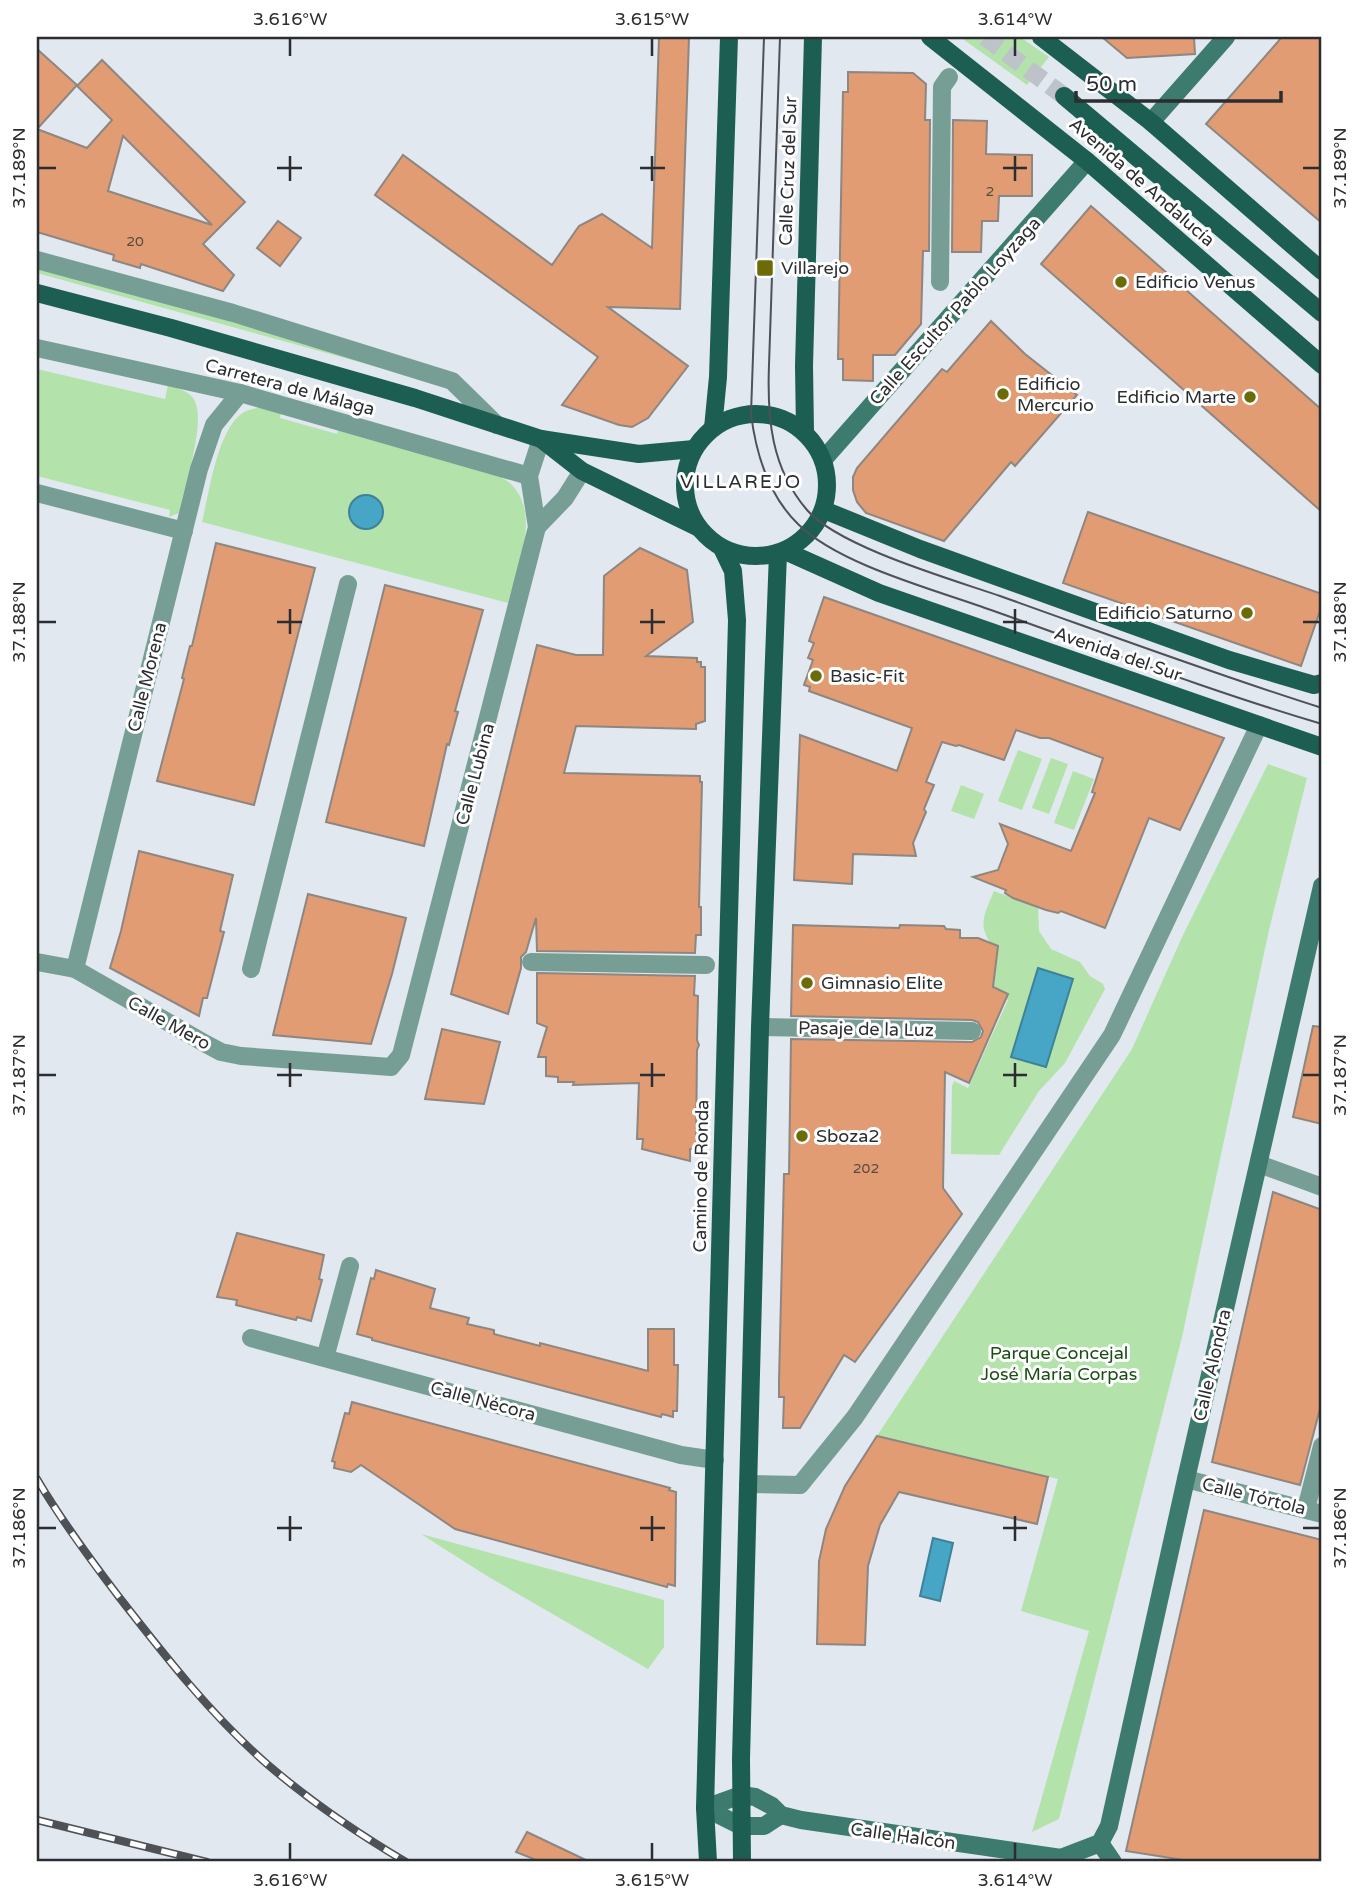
<svg xmlns="http://www.w3.org/2000/svg" width="1359" height="1899" viewBox="0 0 1359 1899" font-family="'Varela Round',sans-serif">
  <style>
    .green { fill: #b3e3ab }
    .water { fill: #47a5c6; stroke: #3f8199; stroke-width: 2 }
    .building { fill: #e19c73; stroke: #8e8681; stroke-width: 2; fill-rule: evenodd }
    .lines { fill: none; stroke-linecap: round; stroke-linejoin: round }
    .primary-tunnel { stroke: #bdc3c9; stroke-width: 18; stroke-dasharray: 18 9; stroke-linecap: butt }
    .pedestrian { stroke: #779e95; stroke-width: 18 }
    .minor { stroke: #779e95; stroke-width: 18 }
    .tertiary { stroke: #779e95; stroke-width: 18 }
    .secondary { stroke: #3d7b6e; stroke-width: 18 }
    .primary { stroke: #1d5e52; stroke-width: 18 }
    .tram { stroke: #4e5155; stroke-width: 2 }
    .rail-casing { stroke: #4e5155; stroke-width: 8 }
    .rail { stroke: #fff; stroke-width: 5; stroke-dasharray: 16; stroke-linecap: butt }
    .ticks { fill: none; stroke: #2b2d30; stroke-width: 2.5 }
    .poi-dot { fill: #6d6b07; stroke: #fff; stroke-width: 2.5 }
    .labels { text-anchor: middle; dominant-baseline: central; stroke-width: 6; stroke-linejoin: round; paint-order: stroke }
    .number-label { font-size: 14px; fill: #584941 }
    .street-label { font-size: 18px; fill: #2b2d30; stroke: #fff }
    .poi-label { font-size: 18px; fill: #2b2d30; stroke: #fff; text-anchor: start }
    .park-label { font-size: 18px; fill: #1a4e14; stroke: #fff }
    .neighbourhood-label { font-size: 19px; letter-spacing: 2px; fill: #2b2d30; stroke: #fff }
    .neatline { fill: none; stroke: #2b2d30; stroke-width: 2.5 }
    .ticks-label { font-size: 18px; text-anchor: middle; fill: #2b2d30 }
  </style>
  <rect width="100%" height="100%" fill="#e1e8ef"/>
  <g class="green">
    <path d="M960,37H1020L1049,57L1027,85Z"/>
    <path d="M37,266L417,375V378L37,273Z"/>
    <path d="M37,369L165,399L168,385C176,388 187,390 193,398C208,418 184,488 179,513L169,517L170,510L37,476Z"/>
    <path d="M262,407L281,412L280,418L337,434L339,427L493,473C499,476 507,480 512,485C541,516 517,567 508,603L202,522C209,494 218,424 246,411C251,409 258,408 262,407Z"/>
    <path d="M1018,750L1042,759L1022,810L998,801Z"/>
    <path d="M1051,758L1068,764L1049,814L1032,808Z"/>
    <path d="M1268,764L1307,778L1269,930L1182,1337L1059,1819L1032,1832L1089,1631L1021,1611L1058,1479L877,1436L1132,1049L1183,935Z"/>
    <path d="M1073,771L1094,779L1074,830L1054,823Z"/>
    <path d="M961,785L984,794L974,819L951,811Z"/>
    <path d="M994,891L1038,908L1039,931L1051,949L1080,962L1090,976L1103,984L1105,989L1065,1063L1039,1091L999,1155L951,1154L952,1086L954,1081L968,1088L1008,1000L993,993L997,952C977,927 982,919 994,891Z"/>
    <path d="M421,1534L664,1600V1647L648,1669L487,1576Z"/>
  </g>
  <g class="water">
    <circle cx="366" cy="512" r="17"/>
    <path d="M1038,968L1073,979L1046,1067L1011,1057Z"/>
    <path d="M933,1538L953,1543L940,1601L920,1596Z"/>
  </g>
  <g class="building">
    <path d="M659,37H689L680,309L608,307L688,366L648,418L632,427L619,425L562,405L598,357L375,195L403,155L552,265L579,226L602,214L652,248Z"/>
    <path d="M1102,37H1194L1195,54L1127,58Z"/>
    <path d="M1282,37H1322V223L1206,124Z"/>
    <path d="M37,49L77,85L37,129L87,148L112,120L77,86L102,60L245,202L203,244L234,275L223,291L141,264L140,268L113,260L114,255L37,232ZM123,136L212,225L108,191Z"/>
    <path d="M848,72L913,73L926,84L925,120H930L929,251H923L921,324L895,355H873V381L843,380V359H838L843,92H848Z"/>
    <path d="M953,120L987,121L986,154L1032,155V196H999L998,221H982L981,252H952Z"/>
    <path d="M1091,206L1322,410V512L1041,264Z"/>
    <path d="M278,221L301,238L280,266L257,248Z"/>
    <path d="M991,321L1025,354L1077,395L1015,466L1011,462L944,541L866,513L857,502L853,490V477L857,468L942,369L947,372Z"/>
    <path d="M1088,512L1322,594V605L1301,666L1063,583Z"/>
    <path d="M216,543L315,568L254,805L157,781L184,679L182,678L190,646H192Z"/>
    <path d="M640,548L687,570L693,622L646,656L697,658V662H701V667H705V721L696,724V729L576,726L564,773L700,776V782H702L699,907H701V935H696L695,953L537,951L536,918L526,952L521,957V968L508,1014L451,994L537,645L576,655H603L604,576Z"/>
    <path d="M385,585L483,610L455,711L458,712L449,745L447,744L424,846L326,822Z"/>
    <path d="M824,597L1224,738L1180,830L1149,818L1105,928L1061,911L1058,913L1046,910L1013,898L1005,893L1006,890L973,877L998,870L1008,844L1000,824L1071,851L1095,793L1092,792L1103,758L1049,738H1040L1016,730L1004,760L959,745L956,746L942,742L926,782L934,785L924,809L926,812L913,843L916,856L853,854L852,884L794,880L800,735L897,771L912,728L809,691L810,687L804,685L813,660L808,658L814,643L809,641Z"/>
    <path d="M139,851L233,875L220,931L224,932L207,998H203L199,1016L110,968L121,931Z"/>
    <path d="M308,894L406,918L392,974L371,1044L273,1035Z"/>
    <path d="M793,925L899,928L900,925L944,926L946,929L960,930V938H978L998,946L993,987L1008,994L969,1083L945,1072L943,1188L962,1214L855,1362L844,1355L800,1428H783L784,1397H779V1381L784,1174H789L791,1039L972,1042L981,1037L983,1031L978,1022L972,1020L791,1016Z"/>
    <path d="M537,973L695,976L694,995L698,996L697,1040L699,1045L697,1050L696,1149H690V1161L642,1149L643,1139H637L639,1083L573,1085L574,1082H558V1077L546,1076V1057H538L547,1027L537,1023Z"/>
    <path d="M1313,1026L1322,1027V1124L1293,1117Z"/>
    <path d="M442,1029L500,1042L484,1104L425,1099Z"/>
    <path d="M1273,1192L1322,1210V1401L1300,1485L1212,1462Z"/>
    <path d="M237,1233L324,1255L319,1279L322,1280L311,1321L297,1317L296,1320L236,1305L237,1300L217,1297Z"/>
    <path d="M376,1270L435,1289L430,1308L469,1318L467,1324L494,1330V1334L540,1346V1343L648,1371V1329H674V1365H678L677,1411H673V1417L662,1414L661,1417L372,1340V1338L357,1334L371,1278L374,1279Z"/>
    <path d="M352,1402L670,1488L669,1490L676,1492L675,1586L668,1584L667,1587L455,1529L361,1465L351,1472L334,1468L335,1462L332,1461L345,1413L349,1414Z"/>
    <path d="M877,1436L1048,1477L1037,1524L899,1492L880,1525L868,1566L865,1645L817,1644L819,1561L826,1529L845,1486Z"/>
    <path d="M1204,1510L1322,1540V1862H1196L1126,1851Z"/>
    <path d="M527,1832L590,1862H541L516,1852Z"/>
  </g>
  <g class="lines">
    <path class="primary-tunnel" d="M985,37L1064,96"/>
    <g class="pedestrian">
      <path d="M940,282L942,87L949,77"/>
      <path d="M531,962L706,965"/>
      <path d="M251,969L348,584"/>
      <path d="M748,1484L800,1485L855,1417L1112,1035L1259,725"/>
    </g>
    <g class="minor">
      <path d="M37,493L184,531"/>
      <path d="M37,962L75,969"/>
      <path d="M760,1027L972,1031"/>
      <path d="M251,1338L681,1455L715,1460"/>
      <path d="M325,1358L350,1266"/>
      <path d="M1306,1509L1322,1446"/>
    </g>
    <g class="tertiary">
      <path d="M37,260L233,313L452,381L497,425"/>
      <path d="M37,348L240,393L529,476"/>
      <path d="M240,393L214,425L199,469L75,969L206,1044L221,1052L241,1056L391,1067L401,1055L537,527L529,476L541,439"/>
      <path d="M537,527L565,498L582,471"/>
      <path d="M1259,1164L1322,1187"/>
      <path d="M1186,1479L1322,1514"/>
    </g>
    <g class="secondary">
      <path d="M1151,122L1226,37"/>
      <path d="M823,460L1087,161"/>
      <path d="M705,1808L741,1795L755,1797L772,1806L781,1815L801,1820L1061,1858L1067,1862"/>
      <path d="M705,1808L741,1826H764L781,1815"/>
      <path d="M1100,1843L1113,1862"/>
      <path d="M1061,1858L1100,1843L1109,1826L1186,1479L1322,886"/>
    </g>
    <g class="primary">
      <path d="M930,37L1087,161L1322,365"/>
      <path d="M1041,37L1151,122L1322,271"/>
      <path d="M1064,96L1322,313"/>
      <path d="M37,293L171,328L415,398L541,439L639,454L694,449"/>
      <circle cx="756" cy="485" r="71"/>
      <path d="M713,428L718,377L729,37"/>
      <path d="M805,432L804,366L813,37"/>
      <path d="M541,439L582,471L699,528"/>
      <path d="M824,510L920,549L1229,660L1314,685L1322,683"/>
      <path d="M785,551L879,593L1322,747"/>
      <path d="M708,1862L705,1808L737,620L733,571L722,548"/>
      <path d="M742,1862L741,1759L760,1027L778,553"/>
    </g>
    <g class="tram">
      <path d="M764,37L751,414C756,454 768,495 798,524C839,565 936,590 991,610C1101,649 1210,691 1322,724"/>
      <path d="M780,37L769,365C767,418 771,468 807,510C839,547 951,579 1000,596C1107,634 1214,674 1322,708"/>
    </g>
    <defs>
      <g id="rail">
        <path d="M37,1479C61,1520 90,1559 119,1597C165,1656 211,1715 267,1764C310,1801 357,1833 406,1862"/>
        <path d="M37,1820L207,1862"/>
      </g>
    </defs>
    <use href="#rail" class="rail-casing"/>
    <use href="#rail" class="rail"/>
  </g>
  <path class="ticks" d="M290,38V56M652,38V56M1015,38V56M290,156V181M652,156V181M1015,156V181M38,168H56M277,168H302M640,168H665M1003,168H1027M1303,168H1320M290,609V634M652,609V634M1015,609V634M38,622H56M277,622H302M640,622H665M1003,622H1027M1303,622H1320M290,1063V1087M652,1063V1087M1015,1063V1087M38,1075H56M277,1075H302M640,1075H665M1003,1075H1027M1303,1075H1320M290,1516V1541M652,1516V1541M1015,1516V1541M38,1528H56M277,1528H302M640,1528H665M1003,1528H1027M1303,1528H1320M290,1843V1860M652,1843V1860M1015,1843V1860"/>
  <g class="poi-dot">
    <rect x="756" y="259" width="18" height="18" rx="3.5"/>
    <circle cx="1121" cy="282" r="7"/>
    <circle cx="1003" cy="394" r="7"/>
    <circle cx="1250" cy="397" r="7"/>
    <circle cx="1247" cy="613" r="7"/>
    <circle cx="816" cy="676" r="7"/>
    <circle cx="807" cy="983" r="7"/>
    <circle cx="802" cy="1136" r="7"/>
  </g>
  <g class="labels">
    <g class="number-label">
      <text x="990" y="191">2</text>
      <text x="135" y="241">20</text>
      <text x="866" y="1168">202</text>
    </g>
    <g class="street-label">
      <text transform="translate(788 171) rotate(-88)">Calle Cruz del Sur</text>
      <text transform="translate(1142 182) rotate(41)">Avenida de Andalucía</text>
      <text transform="translate(955 311) rotate(-48)">Calle Escultor Pablo Loyzaga</text>
      <text transform="translate(290 387) rotate(15)">Carretera de Málaga</text>
      <text transform="translate(1118 654) rotate(19)">Avenida del Sur</text>
      <text transform="translate(147 677) rotate(-76)">Calle Morena</text>
      <text transform="translate(475 774) rotate(-75)">Calle Lubina</text>
      <text transform="translate(169 1023) rotate(29)">Calle Mero</text>
      <text transform="translate(866 1029) rotate(1)">Pasaje de la Luz</text>
      <text transform="translate(701 1176) rotate(-89)">Camino de Ronda</text>
      <text transform="translate(1212 1365) rotate(-77)">Calle Alondra</text>
      <text transform="translate(483 1401) rotate(15)">Calle Nécora</text>
      <text transform="translate(1254 1496) rotate(14)">Calle Tórtola</text>
      <text transform="translate(903 1836) rotate(8)">Calle Halcón</text>
    </g>
    <g class="poi-label">
      <text x="781" y="268">Villarejo</text>
      <text x="1135" y="282">Edificio Venus</text>
      <text x="1017" y="384">Edificio<tspan x="1017" dy="21">Mercurio</tspan></text>
      <text x="1236" y="397" text-anchor="end">Edificio Marte</text>
      <text x="1233" y="613" text-anchor="end">Edificio Saturno</text>
      <text x="830" y="676">Basic-Fit</text>
      <text x="821" y="983">Gimnasio Elite</text>
      <text x="816" y="1136">Sboza2</text>
    </g>
    <g class="park-label">
      <text x="1059" y="1353">Parque Concejal<tspan x="1059" dy="21">José María Corpas</tspan></text>
    </g>
    <g class="neighbourhood-label">
      <text x="741" y="482">VILLAREJO</text>
    </g>
  </g>
  <rect width="1359" height="1899" fill="none" stroke="#ffffff" stroke-width="77"/>
  <path d="M1076 91v10h205v-10" fill="none" stroke="#2b2d30" stroke-width="3.5"/>
  <text x="1086" y="91" font-size="21" fill="#2b2d30" stroke="#ffffff" stroke-width="5" paint-order="stroke">50 m</text>
  <rect x="38" y="38" width="1282" height="1822" class="neatline"/>
  <g class="ticks-label">
    <text x="290" y="25">3.616°W</text>
    <text x="652" y="25">3.615°W</text>
    <text x="1015" y="25">3.614°W</text>
    <text transform="translate(19 168) rotate(-90)" y="6">37.189°N</text>
    <text transform="translate(1340 168) rotate(-90)" y="6">37.189°N</text>
    <text transform="translate(19 622) rotate(-90)" y="6">37.188°N</text>
    <text transform="translate(1340 622) rotate(-90)" y="6">37.188°N</text>
    <text transform="translate(19 1075) rotate(-90)" y="6">37.187°N</text>
    <text transform="translate(1340 1075) rotate(-90)" y="6">37.187°N</text>
    <text transform="translate(19 1528) rotate(-90)" y="6">37.186°N</text>
    <text transform="translate(1340 1528) rotate(-90)" y="6">37.186°N</text>
    <text x="290" y="1886">3.616°W</text>
    <text x="652" y="1886">3.615°W</text>
    <text x="1015" y="1886">3.614°W</text>
  </g>
</svg>
